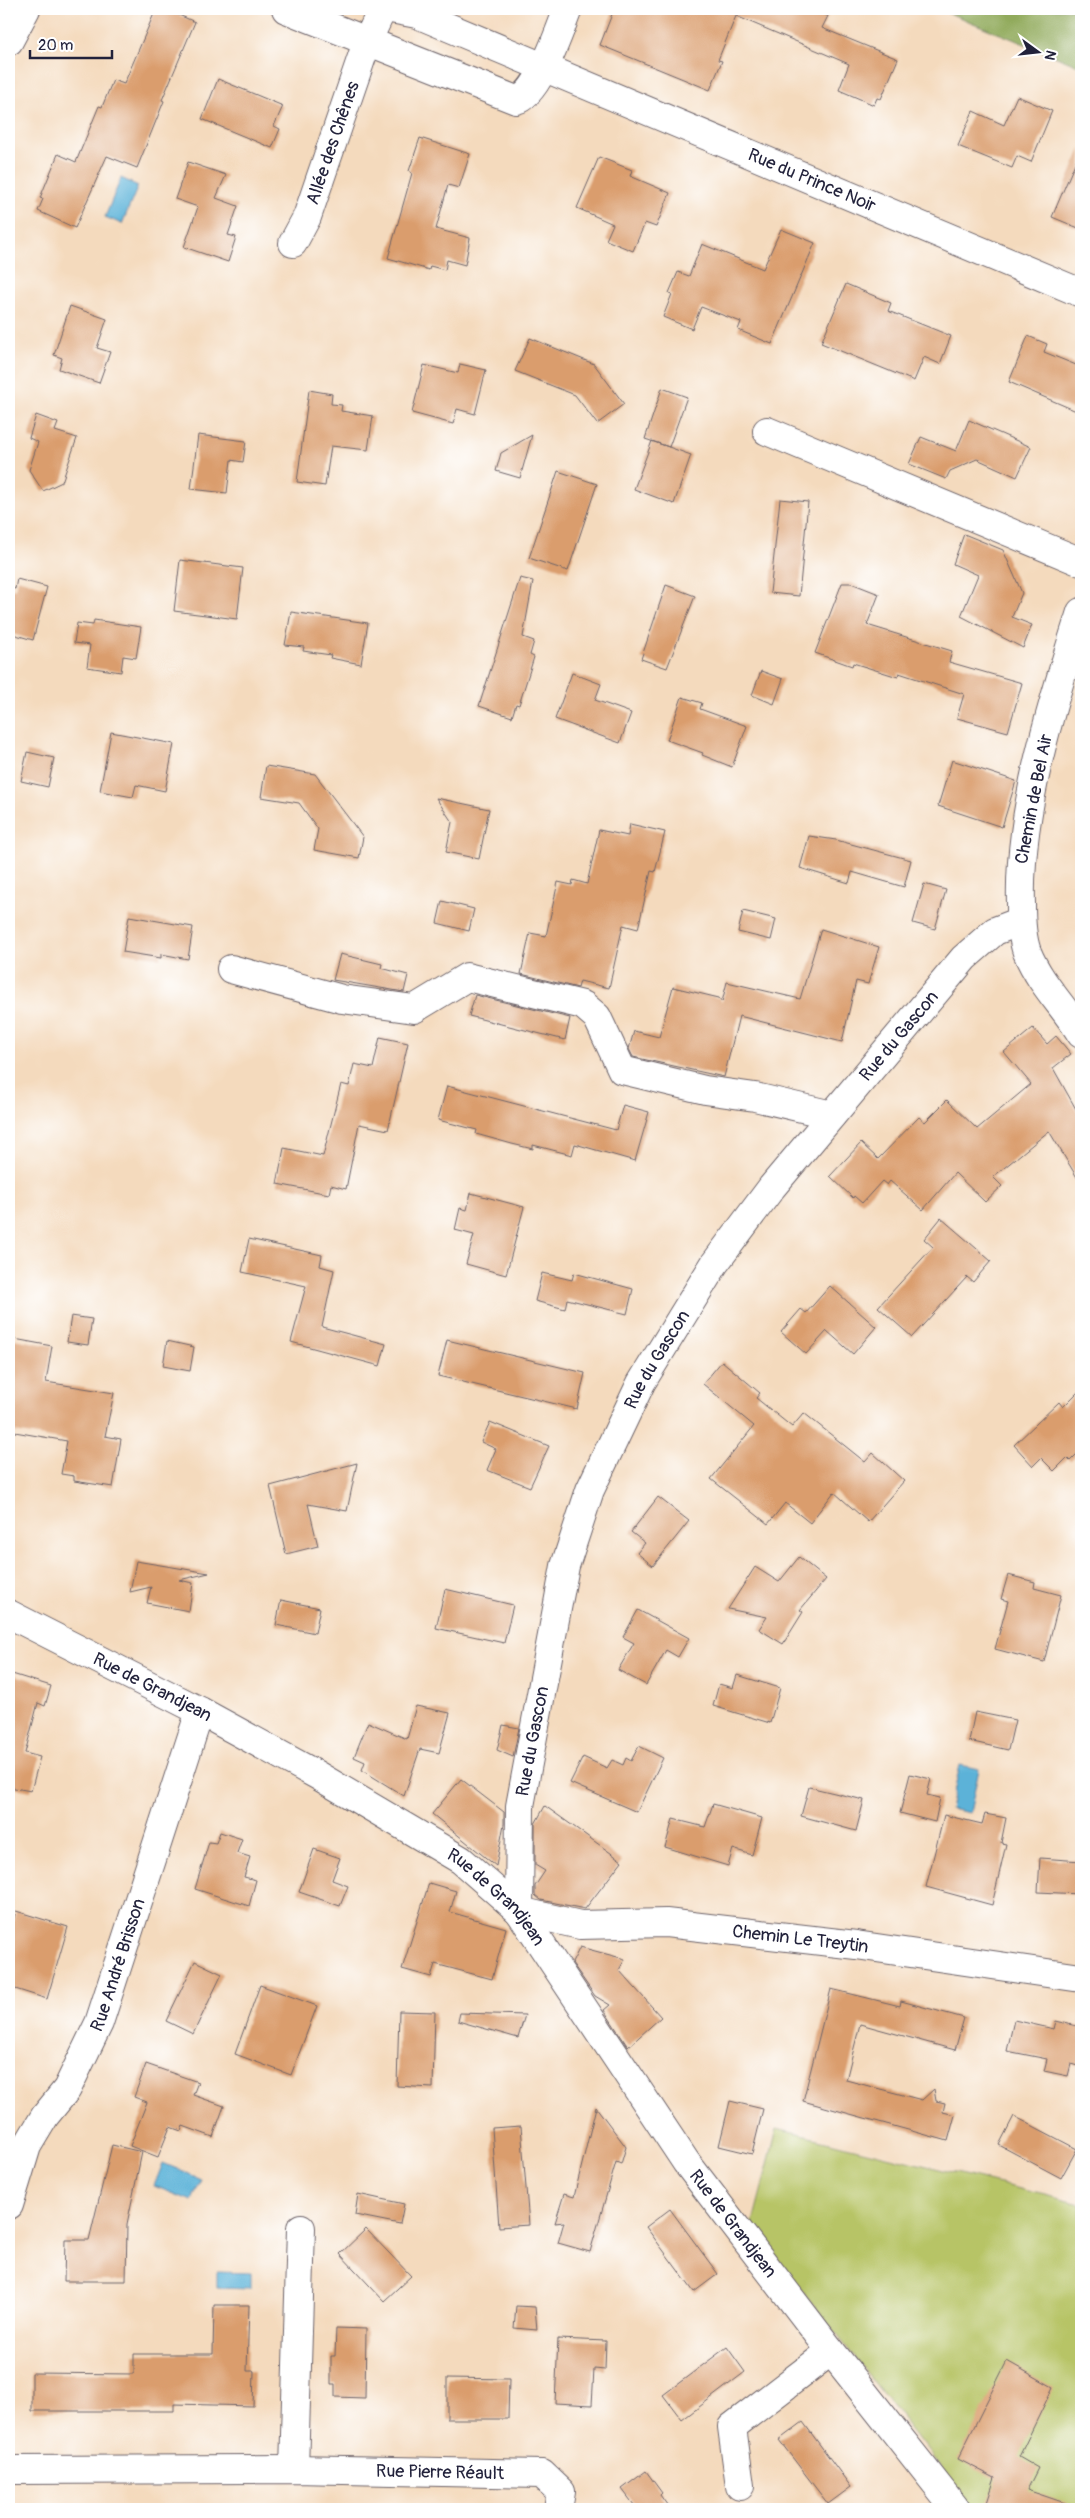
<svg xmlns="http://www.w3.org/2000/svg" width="1090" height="2518" viewBox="0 0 1090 2518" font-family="Pangolin,sans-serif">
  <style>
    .green { fill: #b7c466; stroke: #6c7350 }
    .forest { fill: #91aa5b; stroke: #5a664b }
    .water { fill: #5bb2d8; stroke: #3e6a8a }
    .building { fill: #da9d6d }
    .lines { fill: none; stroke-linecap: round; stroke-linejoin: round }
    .minor-casing { stroke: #6c6268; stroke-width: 30 }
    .minor { stroke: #fff; stroke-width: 28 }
    .labels { text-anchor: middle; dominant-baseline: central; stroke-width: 5; stroke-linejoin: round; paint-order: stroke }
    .street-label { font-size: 18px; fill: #22223b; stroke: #fff }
  </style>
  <rect width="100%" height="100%" fill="#fff"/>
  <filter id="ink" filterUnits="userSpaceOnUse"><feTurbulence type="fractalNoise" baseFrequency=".02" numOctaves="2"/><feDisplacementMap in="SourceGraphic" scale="10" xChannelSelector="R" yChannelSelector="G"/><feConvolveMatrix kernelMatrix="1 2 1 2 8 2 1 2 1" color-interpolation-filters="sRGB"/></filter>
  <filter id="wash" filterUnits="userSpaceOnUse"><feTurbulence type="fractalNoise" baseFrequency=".0096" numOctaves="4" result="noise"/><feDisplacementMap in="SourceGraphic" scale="20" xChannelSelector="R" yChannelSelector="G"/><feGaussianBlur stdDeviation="1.12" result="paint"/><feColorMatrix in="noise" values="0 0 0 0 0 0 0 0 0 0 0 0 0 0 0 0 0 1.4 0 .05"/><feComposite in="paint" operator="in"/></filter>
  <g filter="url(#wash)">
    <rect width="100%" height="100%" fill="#f4dabd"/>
    <path class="green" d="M777,2129L1081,2204V2509H973L752,2226Z"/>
    <path class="forest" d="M939,9H1081V67Z"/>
    <g class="water">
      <path d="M121,178L138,186L122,224L105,217Z"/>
      <path d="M960,1765L979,1769L970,1813L950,1809Z"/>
      <path d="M163,2163L201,2179L192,2201L154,2186Z"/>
      <path d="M217,2272L251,2273V2289L217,2288Z"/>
    </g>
    <g id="blocks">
      <g class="building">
        <path d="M156,9H165L195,22L162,100L164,101L137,168L107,156L75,228L38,211L43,199L40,198L58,154L76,162L99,106L102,107L113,80L124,84Z"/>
        <path d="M614,9H810L828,16L822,28L898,59L881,99L877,98L874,105L839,90L849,64L736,16L718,60L722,61L710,90L600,45Z"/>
        <path d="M218,79L283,106L274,126L280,129L272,148L202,119Z"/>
        <path d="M1017,96L1052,111L1031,162L1017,156L1012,168L958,146L973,111L1004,125Z"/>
        <path d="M420,138L470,154L459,188L448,185L436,229L470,238L465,265L447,260L445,270L430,266L429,270L388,258L412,173L409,171Z"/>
        <path d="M1081,149V229L1052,217Z"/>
        <path d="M599,157L632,170L630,176L670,193L656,227L645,223L633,251L606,240L613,224L577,208Z"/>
        <path d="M188,162L226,175L216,198L238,206L228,235L236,237L228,262L184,247L198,207L175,199Z"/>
        <path d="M781,229L815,243L772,344L738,330L741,322L701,307L692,329L663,317L672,294L669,293L678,272L689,276L702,244L763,269Z"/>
        <path d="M846,284L891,303L888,311L951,336L940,364L924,357L914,381L821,343Z"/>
        <path d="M70,306L107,319L97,348L110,352L99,383L59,369L62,358L54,355Z"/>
        <path d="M1028,336L1047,344L1044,352L1081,367V413L1009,382Z"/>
        <path d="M530,338L594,364L624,404L597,424L575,395L515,371Z"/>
        <path d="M460,364L486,370L475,414L457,409L453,424L412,413L424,365L458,373Z"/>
        <path d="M662,388L687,397L669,447L645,439Z"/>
        <path d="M309,390L332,394L331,404L342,405L341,411L373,416L368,450L331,446L325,486L297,482Z"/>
        <path d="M36,415L58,423L55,431L77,438L62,482L43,491L29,470L38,442L29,438Z"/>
        <path d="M969,420L1031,447L1017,477L977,459L950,471L946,479L909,464L921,437L956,451Z"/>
        <path d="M198,435L246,441L243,462L231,460L227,493L191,489Z"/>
        <path d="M532,435L520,478L496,471L501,453Z"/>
        <path d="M652,441L691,455L674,504L634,489Z"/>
        <path d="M558,471L597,484L568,571L529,558Z"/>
        <path d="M780,499L808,502L799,596L770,593Z"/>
        <path d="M964,534L1003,550L1022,593L1012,617L1032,625L1023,648L961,616L978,575L953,564Z"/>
        <path d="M180,560L243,568L237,619L174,611Z"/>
        <path d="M520,578L533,581L523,637L534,641L530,655L534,657L519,705L516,704L512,717L479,706Z"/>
        <path d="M17,579L47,587L33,640L9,633V587L15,589Z"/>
        <path d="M842,583H851L879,594L867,625L952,651L949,662L1022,683L1008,732L957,718L964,694L899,673L898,677L853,663L852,666L815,653Z"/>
        <path d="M666,585L695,596L667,668L641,659Z"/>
        <path d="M291,612L368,623L361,664L330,658L331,655L303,651L304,647L285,645Z"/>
        <path d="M94,620L141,627L136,658L123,656L121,672L87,667L90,645L74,643L77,623L93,625Z"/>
        <path d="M761,671L783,679L774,704L752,695Z"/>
        <path d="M572,673L601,684L595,700L631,713L620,743L555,719Z"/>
        <path d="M682,697L702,703L700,709L747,726L732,767L702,755L703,753L667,740Z"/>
        <path d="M111,732L174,744L165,791L136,785L133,797L100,791Z"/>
        <path d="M27,752L54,758L48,787L21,781Z"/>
        <path d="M952,760L1016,781L1002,827L938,806Z"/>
        <path d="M266,766L315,774L363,837L359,858L314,850L318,829L299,803L261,797Z"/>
        <path d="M436,798L489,809L479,859L446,852L452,822Z"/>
        <path d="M630,824L665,832L655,872L651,871L638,929L623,925L609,988L580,981L578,988L521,974L530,933L546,936L558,882L572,885L573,880L587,884L599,830L628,836Z"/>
        <path d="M809,836L836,840L911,860L904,887L852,872L849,883L800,868Z"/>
        <path d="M924,884L946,890L935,929L913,923Z"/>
        <path d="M442,901L474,909L469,931L437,923Z"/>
        <path d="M743,911L776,919L771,940L738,932Z"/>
        <path d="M129,916L193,927L188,959L161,954V958L123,952Z"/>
        <path d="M821,929L879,947L868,984L856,981L842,1042L739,1016L724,1077L633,1057L629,1049L634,1031L659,1037L673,987L719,998L722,1002L727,982L800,999Z"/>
        <path d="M340,954L382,964L381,968L408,975L404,992L333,980Z"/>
        <path d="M475,995L570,1018L565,1040L469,1016Z"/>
        <path d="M1033,1028L1047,1044L1056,1036L1071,1054L1053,1068L1081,1118V1184L1049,1131L993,1177L1002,1186L985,1202L955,1173L923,1210L890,1181L887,1185L882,1181L862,1203L854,1196L853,1198L830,1176L861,1143L878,1159L919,1117L925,1122L947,1100L977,1129L1031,1084L1004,1052Z"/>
        <path d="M380,1037L408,1043L388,1130L359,1124L346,1189L331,1185L329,1194L277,1184L284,1148L323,1156L341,1084L349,1086L354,1064L373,1068Z"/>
        <path d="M447,1086L616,1130L623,1105L649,1112L635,1161L575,1144L572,1155L533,1145V1149L512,1144L476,1134L477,1130L438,1120Z"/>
        <path d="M471,1193L524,1207L506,1275L466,1264L474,1235L455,1230L460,1208L467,1210Z"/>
        <path d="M941,1218L991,1261L973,1282L967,1277L912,1337L878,1307L933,1247L924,1239Z"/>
        <path d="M249,1239L322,1255L320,1266L334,1270L322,1327L386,1344L380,1366L291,1342L306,1286L242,1272Z"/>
        <path d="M542,1273L572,1280L574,1273L633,1289L627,1314L567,1299L565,1309L535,1301Z"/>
        <path d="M830,1286L876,1327L853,1354L827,1331L806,1354L781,1332L801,1309L806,1313Z"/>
        <path d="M71,1316L92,1319L88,1345L67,1342Z"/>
        <path d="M9,1338L52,1346L46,1382L114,1393L105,1436L121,1439L113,1487L74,1481V1476L61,1474L67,1441L9,1431Z"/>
        <path d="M447,1340L585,1373L577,1409L438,1376Z"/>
        <path d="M167,1341L194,1347L190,1371L163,1366Z"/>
        <path d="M722,1361L760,1393L756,1398L792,1427L804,1413L865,1462L873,1453L904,1481L868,1522L834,1492L810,1523L785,1503L768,1524L711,1479L754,1426L703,1384Z"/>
        <path d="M1081,1389V1450L1070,1461L1067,1458L1054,1471L1041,1458L1033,1466L1014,1445L1059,1402L1063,1407Z"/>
        <path d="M490,1422L549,1446L530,1487L487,1470L496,1449L481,1442Z"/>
        <path d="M357,1463L347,1511L308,1504L318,1546L286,1554L270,1486Z"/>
        <path d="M658,1497L689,1521L653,1566L637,1553L645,1543L631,1532Z"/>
        <path d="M799,1557L826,1579L800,1610L803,1612L783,1644L759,1629L767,1617L728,1609L755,1567L779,1582Z"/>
        <path d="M136,1561L209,1573L179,1580L193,1583L189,1611L147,1603L151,1587L130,1592Z"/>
        <path d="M1008,1575L1035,1582L1034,1588L1061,1595L1044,1662L995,1649L1008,1601L1001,1599Z"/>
        <path d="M445,1589L513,1605L504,1643L436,1628Z"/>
        <path d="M281,1600L320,1608L315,1633L276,1625Z"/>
        <path d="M638,1610L689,1638L678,1657L666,1650L646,1685L618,1670L634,1643L623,1637Z"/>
        <path d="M9,1673L51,1686L45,1706L38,1703L25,1753L40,1757L31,1791L9,1787Z"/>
        <path d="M737,1675L780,1688L770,1723L713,1706L719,1684L733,1688Z"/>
        <path d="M416,1706L450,1713L439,1753L420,1749L404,1796L362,1770L365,1762L354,1757L368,1722L407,1739Z"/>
        <path d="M975,1712L1015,1720L1008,1750L969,1741Z"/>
        <path d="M503,1725L519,1728L513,1757L497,1750Z"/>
        <path d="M639,1746L663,1758L637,1812L570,1783L583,1757L607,1768L612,1760L623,1765L626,1758L631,1761Z"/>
        <path d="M910,1774L931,1779L927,1795L940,1798L935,1822L900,1813Z"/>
        <path d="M461,1779L504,1812V1824L496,1866L432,1814Z"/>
        <path d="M809,1787L864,1800L856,1831L801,1816Z"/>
        <path d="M713,1804L762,1818L752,1855L733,1849L728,1866L665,1847L673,1819L705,1827Z"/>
        <path d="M545,1806L622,1861L585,1909L541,1900L535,1895V1886L545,1871L535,1865V1824Z"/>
        <path d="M985,1814L1006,1818L1001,1843L1006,1844L992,1905L926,1887L944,1815L982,1824Z"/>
        <path d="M220,1832L242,1839L237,1853L250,1857L244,1877L256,1880L249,1906L195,1889L209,1842L216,1843Z"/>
        <path d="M314,1849L340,1858L332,1880L348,1886L340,1906L299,1892Z"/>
        <path d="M1040,1858L1081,1861V1894L1038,1892Z"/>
        <path d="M429,1883L456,1891L450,1912L506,1928L492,1979L435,1964L431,1977L402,1969Z"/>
        <path d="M16,1911L68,1927L47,1999L9,1987V1935Z"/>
        <path d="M580,1947L625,1959L619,1970L661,2017L628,2047L604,2010L610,2005L595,1996L572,1963Z"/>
        <path d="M195,1961L222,1974L193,2034L166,2021Z"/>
        <path d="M260,1985L317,2006L291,2075L235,2054Z"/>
        <path d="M831,1989L900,2006L901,2001L964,2018L955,2050L860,2024L846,2080L922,2100L934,2089L936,2101L945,2103L943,2112L955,2115L948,2141L803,2101Z"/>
        <path d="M399,2011L435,2012L433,2088L397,2086Z"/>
        <path d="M460,2013L525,2015L518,2038L458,2021Z"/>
        <path d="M1014,2020L1054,2029L1056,2021L1081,2027V2067L1071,2064L1068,2076L1044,2071L1047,2059L1007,2051Z"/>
        <path d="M146,2064L198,2082L193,2095L224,2106L213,2137L183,2126L181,2131L170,2127L158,2157L130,2146L147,2102L134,2097Z"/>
        <path d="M730,2101L763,2109L752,2154L719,2146Z"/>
        <path d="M596,2107L626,2147L621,2164L616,2162L590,2252L558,2243L564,2222L555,2223L564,2194L574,2197Z"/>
        <path d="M1014,2116L1077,2149L1061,2178L999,2145Z"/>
        <path d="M521,2126L529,2225L499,2227L492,2128Z"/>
        <path d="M112,2145L142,2152L127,2224L126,2281H64L65,2240H89Z"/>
        <path d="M358,2194L404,2204L400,2224L355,2215Z"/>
        <path d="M670,2209L718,2274L694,2292L646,2227Z"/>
        <path d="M366,2229L411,2276L384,2301L340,2254Z"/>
        <path d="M214,2305H249L247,2371H254L253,2406L174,2404V2411H32V2373L134,2374V2354H213Z"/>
        <path d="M516,2306L535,2307L537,2330L514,2328Z"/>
        <path d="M336,2328L366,2329L365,2398L335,2397V2384H331V2356H335Z"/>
        <path d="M558,2339L606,2341L605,2370L594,2369L592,2405L555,2403Z"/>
        <path d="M727,2347L745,2372L682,2420L663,2395Z"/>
        <path d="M1007,2361L1053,2387L1019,2457L1038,2468L1027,2490L1071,2505L1070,2509H985L995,2478L958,2459Z"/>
        <path d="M447,2378L509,2379L508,2419H447Z"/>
        <path d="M803,2422L851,2487L828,2504L779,2440Z"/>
        <path d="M646,2471L662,2493L660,2495L670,2509H637L622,2489Z"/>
      </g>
    </g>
  </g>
  <g filter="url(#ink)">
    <use href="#blocks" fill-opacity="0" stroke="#6c6268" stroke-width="1"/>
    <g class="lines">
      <defs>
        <g id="minor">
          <path d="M286,9L516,100C538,96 560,29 568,9"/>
          <path id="s1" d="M391,9L417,14L1081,293"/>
          <path d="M9,41L26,9"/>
          <path id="s2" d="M293,243L307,217L367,42L381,12L388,9"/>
          <path d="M767,431L1081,562"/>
          <path d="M1081,612C1053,701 1018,810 1021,904C1021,919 1022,938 1027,952C1040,984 1064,1006 1081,1034"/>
          <path d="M231,969L342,999L414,1009L467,977L583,1005L597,1017L622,1070L705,1090L755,1097L832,1115"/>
          <path id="s3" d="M9,1614L200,1711L317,1775L461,1860L519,1911L686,2162L831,2351L956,2509"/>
          <path id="s4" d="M519,1911L520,1806L565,1566L590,1490L641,1383L715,1263L772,1187L964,958L995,931L1021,921"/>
          <path id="s5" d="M519,1911L580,1925L666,1923L856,1945L1081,1978"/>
          <path id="s6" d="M9,2205L27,2146L45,2116L67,2089L99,2023L200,1711"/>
          <path d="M294,2469L301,2228"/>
          <path id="s7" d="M9,2470L294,2469L542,2474L561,2492L558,2509"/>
          <path d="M740,2486L732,2427L831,2351"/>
        </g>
      </defs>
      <use href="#minor" class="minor-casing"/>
      <use href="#minor" class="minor"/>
    </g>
  </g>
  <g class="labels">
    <g class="street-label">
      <text stroke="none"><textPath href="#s2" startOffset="108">Allée des Chênes</textPath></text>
      <text stroke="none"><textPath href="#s1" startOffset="455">Rue du Prince Noir</textPath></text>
      <text transform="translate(1034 799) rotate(-79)">Chemin de Bel Air</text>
      <text stroke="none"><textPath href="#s4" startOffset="981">Rue du Gascon</textPath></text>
      <text stroke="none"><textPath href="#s4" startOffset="576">Rue du Gascon</textPath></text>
      <text stroke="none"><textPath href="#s3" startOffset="161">Rue de Grandjean</textPath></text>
      <text stroke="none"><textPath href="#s4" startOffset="171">Rue du Gascon</textPath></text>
      <text stroke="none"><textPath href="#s3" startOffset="566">Rue de Grandjean</textPath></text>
      <text stroke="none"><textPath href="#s5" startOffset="284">Chemin Le Treytin</textPath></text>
      <text stroke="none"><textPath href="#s6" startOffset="266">Rue André Brisson</textPath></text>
      <text stroke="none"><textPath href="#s3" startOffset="971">Rue de Grandjean</textPath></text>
      <text stroke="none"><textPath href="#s7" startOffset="431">Rue Pierre Réault</textPath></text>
    </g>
  </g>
  <rect width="1090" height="2518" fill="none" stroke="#fff" stroke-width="30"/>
  <g transform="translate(1038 52) rotate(105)" stroke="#ffffff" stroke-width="4" paint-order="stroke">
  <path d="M0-4L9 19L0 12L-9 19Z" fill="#22223b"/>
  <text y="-8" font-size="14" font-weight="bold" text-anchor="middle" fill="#22223b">N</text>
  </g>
  <path d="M30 50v8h82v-8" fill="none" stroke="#22223b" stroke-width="2.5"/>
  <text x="38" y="50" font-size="15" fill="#22223b" stroke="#ffffff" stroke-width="4" paint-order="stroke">20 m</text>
</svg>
